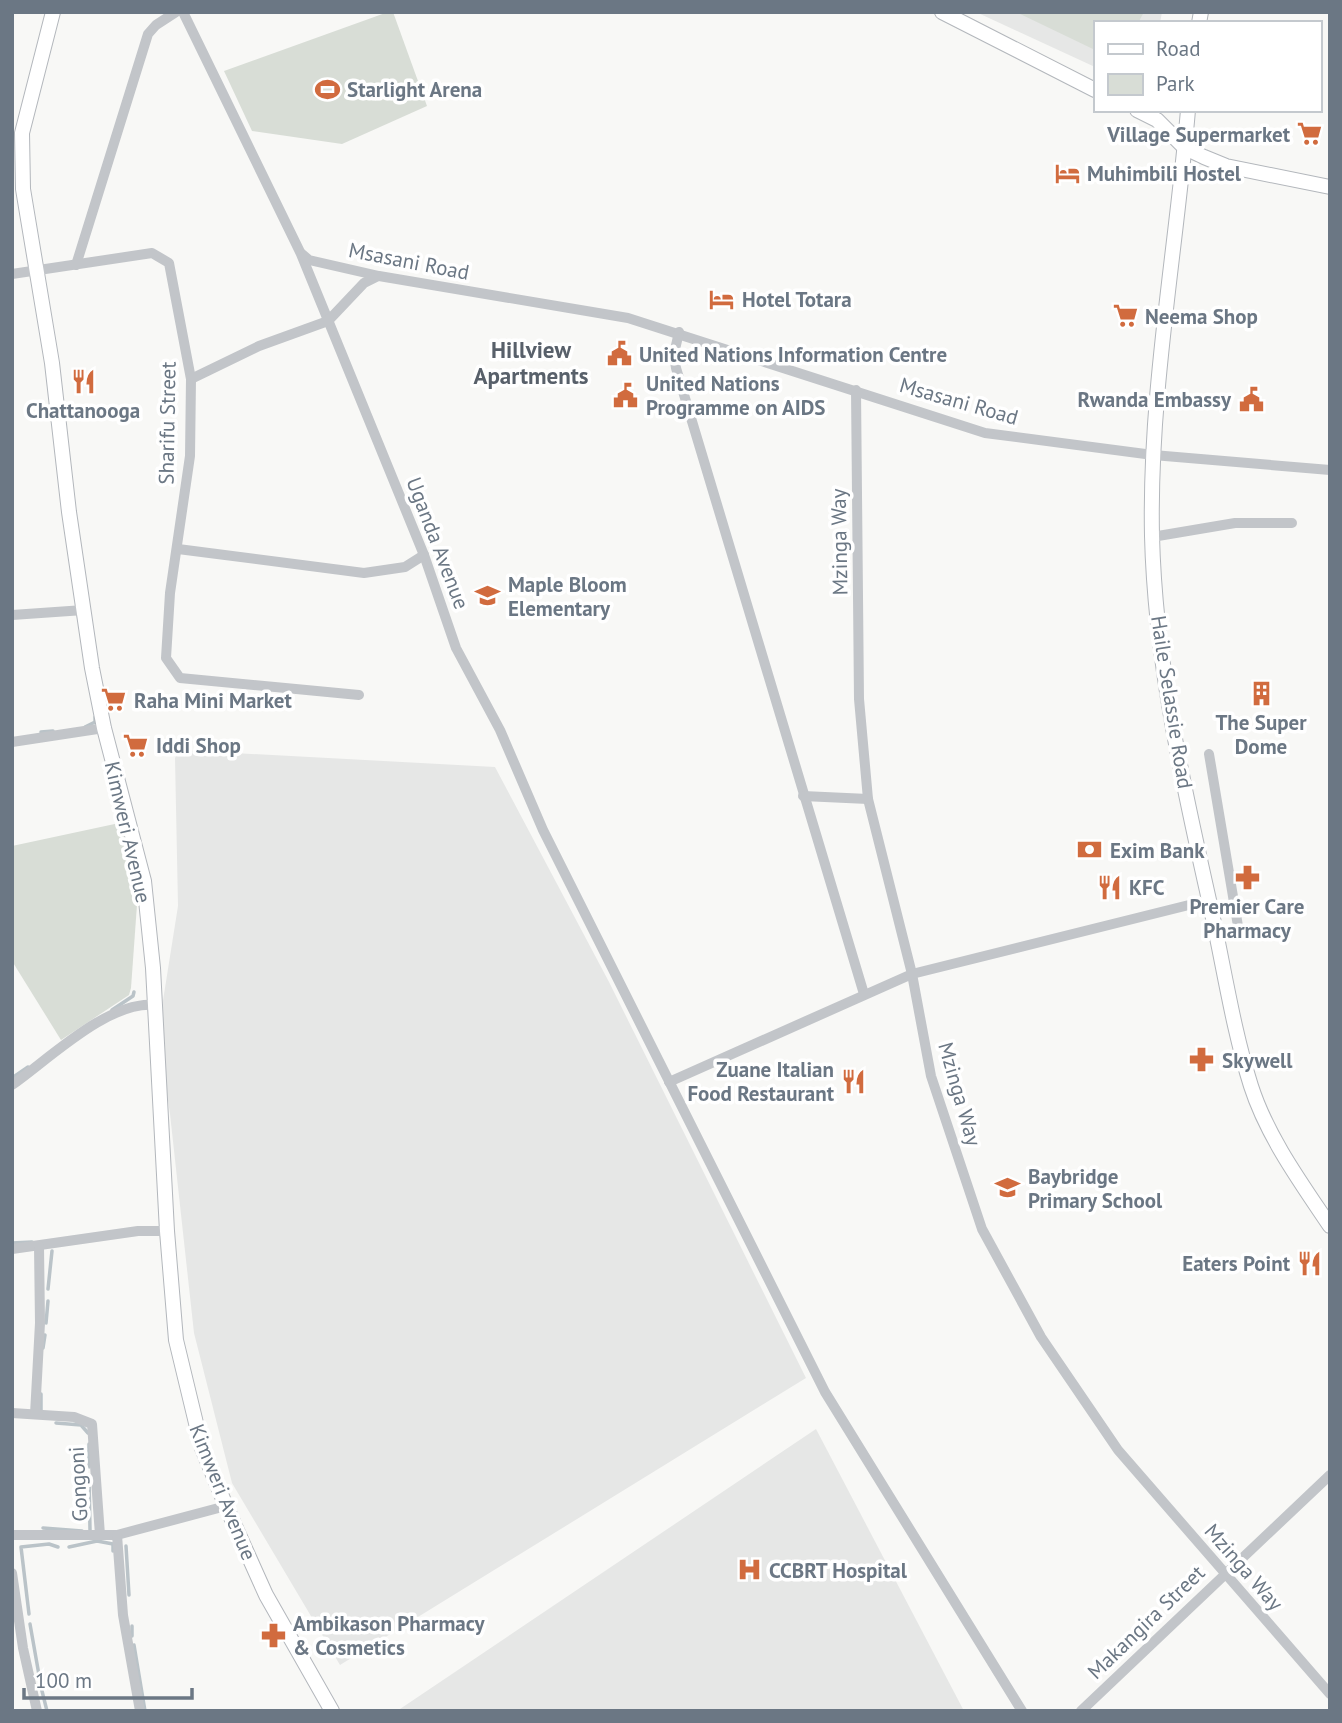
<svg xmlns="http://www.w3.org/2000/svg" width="1342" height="1723" viewBox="0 0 1342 1723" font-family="'PT Sans',sans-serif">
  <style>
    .built { fill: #e6e7e6 }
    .green { fill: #d8ddd6 }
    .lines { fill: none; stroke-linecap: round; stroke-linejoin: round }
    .stream { stroke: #bac3c8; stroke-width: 3.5 }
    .secondary-casing { stroke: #b3b7bc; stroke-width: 16 }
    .street { stroke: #c2c5c9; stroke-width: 10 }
    .secondary { stroke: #fff; stroke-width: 14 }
    .labels { text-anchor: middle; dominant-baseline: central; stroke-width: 7; stroke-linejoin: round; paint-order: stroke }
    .poi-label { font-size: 21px; font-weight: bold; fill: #6b7784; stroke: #fff; text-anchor: start }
    .street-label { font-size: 21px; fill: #6b7784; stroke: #fff }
    .neighbourhood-label { font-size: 23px; font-weight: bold; fill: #58606a; stroke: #fff }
  </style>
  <rect width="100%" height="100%" fill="#f8f8f6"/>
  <g class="built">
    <path d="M976,12H1162L1160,23H1095V67Z"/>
    <path d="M179,750L495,767L609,982L806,1378L340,1665L232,1483L194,1333L170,1114L158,1032L178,906L175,758Z"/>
    <path d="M816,1429L964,1711H397Z"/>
  </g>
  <g class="green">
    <path d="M388,12H393L427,106L342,144L252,131L224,71Z"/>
    <path d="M1016,12H1144L1138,23H1095V50Z"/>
    <path d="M124,822L139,877L131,988L129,995L61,1040L12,961V846Z"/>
  </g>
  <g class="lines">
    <g class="stream">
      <path d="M85,727L95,722V717"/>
      <path d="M41,732L53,731"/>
      <path d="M112,1010L133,996L134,992"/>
      <path d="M12,1078L28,1067"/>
      <path d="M12,1243L32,1242"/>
      <path d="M48,1289L52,1251"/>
      <path d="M46,1323L48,1301"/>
      <path d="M43,1348L45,1335"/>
      <path d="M41,1394V1410"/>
      <path d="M56,1423L81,1425L88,1433"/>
      <path d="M89,1467V1444"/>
      <path d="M89,1478L90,1530"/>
      <path d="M43,1528L82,1531"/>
      <path d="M126,1546L129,1595"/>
      <path d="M69,1547L97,1541L113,1544V1551"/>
      <path d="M29,1614L21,1547L49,1544L58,1547"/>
      <path d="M30,1624L39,1675"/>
      <path d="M132,1626V1636"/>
      <path d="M134,1645L145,1711"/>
      <path d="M41,1687L47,1711"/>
    </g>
    <defs>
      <g id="secondary">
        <path d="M53,12L22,133L23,189L52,363L69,512L92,668L104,728L144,881L153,968L167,1231L176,1340L202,1448L226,1506L266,1595L332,1711"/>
        <path d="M942,12L1095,90"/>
        <path d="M1199,23L1201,12"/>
        <path d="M1137,110L1157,120L1185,148L1204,157L1226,166L1330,187"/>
        <path d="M1188,110C1176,252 1149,393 1152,536C1155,659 1182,780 1209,900C1223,961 1232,1026 1251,1086C1267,1136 1301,1183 1330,1226"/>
      </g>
    </defs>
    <use href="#secondary" class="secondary-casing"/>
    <g class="street">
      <path d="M183,12L301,254L424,555L456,648L500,730L543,830L825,1392L1022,1711"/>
      <path d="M302,254L309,260L379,276L628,318L985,433L1153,455L1330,470"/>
      <path d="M76,265L148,34L156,25L176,12"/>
      <path d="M12,274L152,253L169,263L191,379L190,456L170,593L166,658L180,678L359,695"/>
      <path d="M679,332L674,354L676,368L864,994"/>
      <path d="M191,379L259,346L328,321L364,283L378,276"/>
      <path d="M856,390L859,699L868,799L912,974L931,1076L982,1229L1041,1337L1118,1450L1330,1694"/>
      <path d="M1152,537L1235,523H1292"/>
      <path d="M178,549L364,573L405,567L424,555"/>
      <path d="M12,615L84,610"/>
      <path d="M12,742L104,728"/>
      <path d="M1209,754L1238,926"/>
      <path d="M803,796L868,799"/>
      <path d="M669,1082L912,974L1209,900"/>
      <path d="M12,1085C49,1059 109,1000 155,1005"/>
      <path d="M12,1249L138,1231H167"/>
      <path d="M12,1413L74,1417L92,1424L100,1535"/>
      <path d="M35,1414L40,1323L39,1246"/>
      <path d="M12,1535H117L226,1506"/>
      <path d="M117,1535L123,1615L140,1711"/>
      <path d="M12,1573L23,1648L37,1711"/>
      <path d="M1081,1711L1330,1475"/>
    </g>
    <use href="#secondary" class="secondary"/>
  </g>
  <defs>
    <symbol id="stadium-bare" viewBox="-9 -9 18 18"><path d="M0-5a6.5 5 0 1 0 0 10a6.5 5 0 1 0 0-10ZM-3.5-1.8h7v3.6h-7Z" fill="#d16b3e" stroke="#fff" stroke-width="2.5" paint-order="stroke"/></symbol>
    <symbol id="supermarket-bare" viewBox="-9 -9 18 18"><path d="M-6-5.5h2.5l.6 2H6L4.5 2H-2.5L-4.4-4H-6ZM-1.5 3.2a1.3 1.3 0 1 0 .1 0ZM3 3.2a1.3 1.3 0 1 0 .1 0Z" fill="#d16b3e" stroke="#fff" stroke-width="2.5" paint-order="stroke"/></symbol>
    <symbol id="hotel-bare" viewBox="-9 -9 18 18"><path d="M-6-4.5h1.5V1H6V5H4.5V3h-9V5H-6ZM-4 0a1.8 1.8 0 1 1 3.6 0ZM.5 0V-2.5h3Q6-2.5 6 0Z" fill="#d16b3e" stroke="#fff" stroke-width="2.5" paint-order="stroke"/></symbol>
    <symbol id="civic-bare" viewBox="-9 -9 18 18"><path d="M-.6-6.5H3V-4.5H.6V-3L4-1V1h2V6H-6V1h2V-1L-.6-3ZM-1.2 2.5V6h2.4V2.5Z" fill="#d16b3e" stroke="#fff" stroke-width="2.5" paint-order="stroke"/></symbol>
    <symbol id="restaurant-bare" viewBox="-9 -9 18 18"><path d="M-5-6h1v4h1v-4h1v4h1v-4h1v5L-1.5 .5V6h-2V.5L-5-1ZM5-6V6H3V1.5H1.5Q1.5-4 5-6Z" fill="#d16b3e" stroke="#fff" stroke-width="2.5" paint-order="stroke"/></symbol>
    <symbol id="school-bare" viewBox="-9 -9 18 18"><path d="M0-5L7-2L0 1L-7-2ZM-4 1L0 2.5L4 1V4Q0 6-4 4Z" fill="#d16b3e" stroke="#fff" stroke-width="2.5" paint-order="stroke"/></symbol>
    <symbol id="building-bare" viewBox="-9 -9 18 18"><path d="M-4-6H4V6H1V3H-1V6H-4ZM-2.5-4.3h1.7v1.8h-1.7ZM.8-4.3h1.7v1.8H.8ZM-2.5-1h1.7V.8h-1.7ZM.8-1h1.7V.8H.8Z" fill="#d16b3e" stroke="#fff" stroke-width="2.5" paint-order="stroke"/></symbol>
    <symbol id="bank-bare" viewBox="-9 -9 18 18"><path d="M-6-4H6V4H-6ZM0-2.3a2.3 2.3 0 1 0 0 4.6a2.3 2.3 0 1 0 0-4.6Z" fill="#d16b3e" stroke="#fff" stroke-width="2.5" paint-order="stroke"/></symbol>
    <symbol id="pharmacy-bare" viewBox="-9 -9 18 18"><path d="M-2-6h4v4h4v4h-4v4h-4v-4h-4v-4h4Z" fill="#d16b3e" stroke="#fff" stroke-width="2.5" paint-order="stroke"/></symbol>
    <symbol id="hospital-bare" viewBox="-9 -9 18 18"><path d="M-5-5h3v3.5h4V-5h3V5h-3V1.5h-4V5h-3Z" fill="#d16b3e" stroke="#fff" stroke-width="2.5" paint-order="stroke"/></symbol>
  </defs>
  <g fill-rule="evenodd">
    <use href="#stadium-bare" x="310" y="72" width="35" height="35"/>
    <use href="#supermarket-bare" x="1292" y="116" width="35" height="35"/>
    <use href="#hotel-bare" x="1050" y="156" width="35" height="35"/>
    <use href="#hotel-bare" x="704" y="282" width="35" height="35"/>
    <use href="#supermarket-bare" x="1108" y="298" width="35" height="35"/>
    <use href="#civic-bare" x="602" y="336" width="35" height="35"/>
    <use href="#restaurant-bare" x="66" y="364" width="35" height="35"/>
    <use href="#civic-bare" x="608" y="378" width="35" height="35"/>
    <use href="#civic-bare" x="1234" y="382" width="35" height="35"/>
    <use href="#school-bare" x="470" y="578" width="35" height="35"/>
    <use href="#building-bare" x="1244" y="676" width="35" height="35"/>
    <use href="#supermarket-bare" x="96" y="682" width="35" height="35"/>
    <use href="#supermarket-bare" x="118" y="728" width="35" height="35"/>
    <use href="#bank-bare" x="1072" y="832" width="35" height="35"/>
    <use href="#pharmacy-bare" x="1230" y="860" width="35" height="35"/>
    <use href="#restaurant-bare" x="1092" y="870" width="35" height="35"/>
    <use href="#pharmacy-bare" x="1184" y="1042" width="35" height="35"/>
    <use href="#restaurant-bare" x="836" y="1064" width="35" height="35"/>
    <use href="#school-bare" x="990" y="1170" width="35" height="35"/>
    <use href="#restaurant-bare" x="1292" y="1246" width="35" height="35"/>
    <use href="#hospital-bare" x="732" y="1552" width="35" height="35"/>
    <use href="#pharmacy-bare" x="256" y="1618" width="35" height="35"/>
  </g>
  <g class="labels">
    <g class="poi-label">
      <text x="347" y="89">Starlight Arena</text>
      <text x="1290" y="134" text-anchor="end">Village Supermarket</text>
      <text x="1087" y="173">Muhimbili Hostel</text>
      <text x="742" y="299">Hotel Totara</text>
      <text x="1145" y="316">Neema Shop</text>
      <text x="639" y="354">United Nations Information Centre</text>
      <text x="646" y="383">United Nations<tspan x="646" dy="24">Programme on AIDS</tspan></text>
      <text x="1231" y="399" text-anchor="end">Rwanda Embassy</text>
      <text x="83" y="410" text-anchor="middle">Chattanooga</text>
      <text x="508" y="584">Maple Bloom<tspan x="508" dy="24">Elementary</tspan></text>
      <text x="134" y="700">Raha Mini Market</text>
      <text x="1261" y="722" text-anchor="middle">The Super<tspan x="1261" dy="24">Dome</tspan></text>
      <text x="156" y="745">Iddi Shop</text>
      <text x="1110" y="850">Exim Bank</text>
      <text x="1129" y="887">KFC</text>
      <text x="1247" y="906" text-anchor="middle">Premier Care<tspan x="1247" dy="24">Pharmacy</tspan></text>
      <text x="1222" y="1060">Skywell</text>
      <text x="834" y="1069" text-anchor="end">Zuane Italian<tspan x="834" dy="24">Food Restaurant</tspan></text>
      <text x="1028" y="1176">Baybridge<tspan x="1028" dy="24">Primary School</tspan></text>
      <text x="1290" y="1263" text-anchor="end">Eaters Point</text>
      <text x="769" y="1570">CCBRT Hospital</text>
      <text x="293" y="1623">Ambikason Pharmacy<tspan x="293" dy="24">&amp; Cosmetics</tspan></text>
    </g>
    <g class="street-label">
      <text transform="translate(409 261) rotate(11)">Msasani Road</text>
      <text transform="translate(959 401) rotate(16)">Msasani Road</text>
      <text transform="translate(167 423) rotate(-89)">Sharifu Street</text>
      <text transform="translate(839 542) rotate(-91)">Mzinga Way</text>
      <text transform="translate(438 543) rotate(69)">Uganda Avenue</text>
      <text transform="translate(1172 702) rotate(81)">Haile Selassie Road</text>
      <text transform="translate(128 832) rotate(77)">Kimweri Avenue</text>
      <text transform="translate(960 1094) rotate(74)">Mzinga Way</text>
      <text transform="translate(78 1484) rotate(-93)">Gongoni</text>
      <text transform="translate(223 1492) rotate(68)">Kimweri Avenue</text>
      <text transform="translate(1244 1567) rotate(49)">Mzinga Way</text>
      <text transform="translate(1146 1622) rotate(-44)">Makangira Street</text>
    </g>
    <g class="neighbourhood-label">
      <text x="531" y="349">Hillview<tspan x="531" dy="26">Apartments</tspan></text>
    </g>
  </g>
  <rect width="1342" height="1723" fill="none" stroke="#6b7784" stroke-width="28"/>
  <rect x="1094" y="21" width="228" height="91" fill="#ffffff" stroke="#c4c9ce" stroke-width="2"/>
  <rect x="1108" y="44" width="35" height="10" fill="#ffffff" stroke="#c4c9ce" stroke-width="2"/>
  <text x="1156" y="56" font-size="21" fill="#6b7784">Road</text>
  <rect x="1108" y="74" width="35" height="21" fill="#d8ddd6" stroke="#c4c9ce" stroke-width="2"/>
  <text x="1156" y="91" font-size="21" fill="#6b7784">Park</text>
  <path d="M24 1688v10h168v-10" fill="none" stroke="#6b7784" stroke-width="3.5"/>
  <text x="35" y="1688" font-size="21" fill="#6b7784" stroke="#ffffff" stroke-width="5" paint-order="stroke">100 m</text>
</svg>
